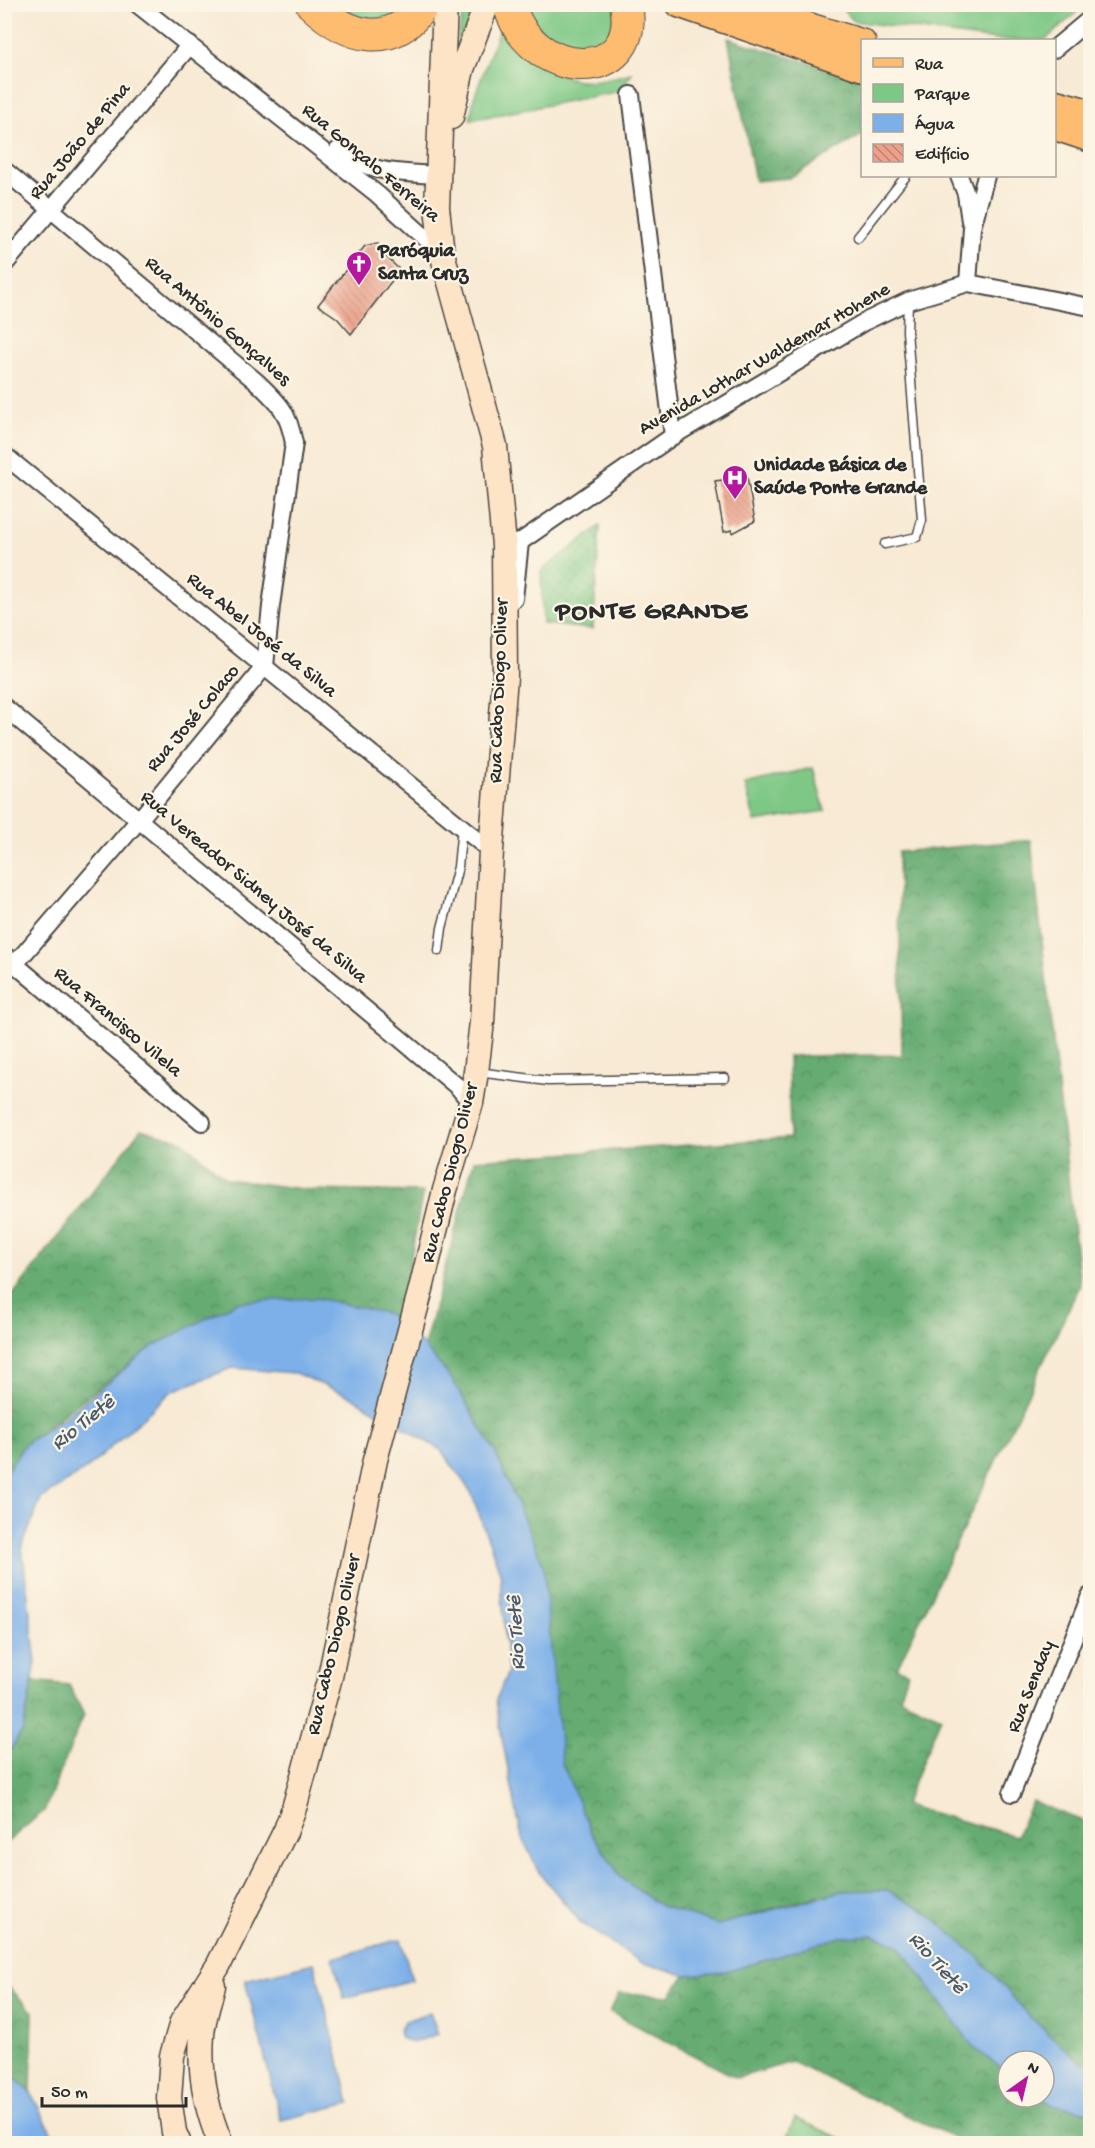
<svg xmlns="http://www.w3.org/2000/svg" width="1095" height="2148" viewBox="0 0 1095 2148" font-family="'Gochi Hand',sans-serif">
  <style>
    .green { fill: #7ec885; stroke: #547a58; stroke-width: 1.5 }
    .forest { fill: url(#forest-crowns); stroke: #486c4e; stroke-width: 1.5 }
    .park { fill: url(#park-dots); stroke: #547a58; stroke-width: 1.5 }
    .water { fill: #7db0e9; stroke: #546e8a; stroke-width: 1.5 }
    .building { fill: url(#building-back-hatch) }
    .lines { fill: none; stroke-linecap: round; stroke-linejoin: round }
    .lane-casing { stroke: #4a4844; stroke-width: 11 }
    .street-casing { stroke: #4a4844; stroke-width: 20 }
    .secondary-casing { stroke: #4a4844; stroke-width: 27 }
    .primary-casing { stroke: #4a4844; stroke-width: 30 }
    .highway-casing { stroke: #4a4844; stroke-width: 34 }
    .lane { stroke: #fff; stroke-width: 8 }
    .street { stroke: #fff; stroke-width: 16 }
    .secondary { stroke: #fee4c6; stroke-width: 24 }
    .primary { stroke: #fdbc70; stroke-width: 27 }
    .highway { stroke: #fdbc70; stroke-width: 32 }
    .labels { text-anchor: middle; dominant-baseline: central; stroke-width: 4.5; stroke-linejoin: round; paint-order: stroke }
    .street-label { font-size: 20px; fill: #2b2b2b; stroke: #fcf5e5 }
    .poi-label { font-size: 20px; font-weight: bold; fill: #2b2b2b; stroke: #fcf5e5; text-anchor: start }
    .water-label { font-size: 21px; font-style: italic; fill: #485a6e; stroke: #fcf5e5 }
    .district-label { font-size: 26px; font-weight: bold; letter-spacing: 1.5px; fill: #2b2b2b; stroke: #fcf5e5 }
  </style>
  <defs>
    <pattern id="forest-crowns" width="20" height="18" patternUnits="userSpaceOnUse" patternTransform="scale(1.5)"><rect width="20" height="18" fill="#66ac72"/><path d="M2 6a3 3 0 1 1 6 0M12 15a3 3 0 1 1 6 0" fill="none" stroke="#548c5e"/></pattern>
    <pattern id="park-dots" width="8" height="8" patternUnits="userSpaceOnUse" patternTransform="scale(1.5)"><rect width="8" height="8" fill="#7ec885"/><path d="M2 2h.1M6 6h.1" fill="none" stroke="#67a36d" stroke-width="1.8" stroke-linecap="round"/></pattern>
    <pattern id="building-back-hatch" width="6" height="6" patternUnits="userSpaceOnUse" patternTransform="scale(1.5)"><rect width="6" height="6" fill="#eda08a"/><path d="M-1 5l2 2M0 0l6 6M5-1l2 2" fill="none" stroke="#c08371"/></pattern>
  </defs>
  <rect width="100%" height="100%" fill="#fcf5e5"/>
  <filter id="ink" filterUnits="userSpaceOnUse"><feTurbulence type="fractalNoise" baseFrequency=".0167" numOctaves="2"/><feDisplacementMap in="SourceGraphic" scale="12" xChannelSelector="R" yChannelSelector="G"/><feConvolveMatrix kernelMatrix="1 2 1 2 8 2 1 2 1" color-interpolation-filters="sRGB"/></filter>
  <filter id="wash" filterUnits="userSpaceOnUse"><feTurbulence type="fractalNoise" baseFrequency=".008" numOctaves="4" result="noise"/><feDisplacementMap in="SourceGraphic" scale="24" xChannelSelector="R" yChannelSelector="G"/><feGaussianBlur stdDeviation="1.35" result="paint"/><feColorMatrix in="noise" values="0 0 0 0 0 0 0 0 0 0 0 0 0 0 0 0 0 1.4 0 .05"/><feComposite in="paint" operator="in"/></filter>
  <g filter="url(#wash)">
    <rect width="100%" height="100%" fill="#f8ead4"/>
    <g class="green">
      <path d="M333,5H420L375,26Z"/>
      <path d="M464,5H479L449,94Z"/>
      <path d="M519,5H617L609,46L562,52Z"/>
      <path d="M839,5H1085L1045,40H996L854,21Z"/>
      <path d="M502,22C514,33 555,73 567,77C589,85 610,78 632,73L620,91L470,120L474,98Z"/>
      <path d="M813,768L825,811L755,822L745,784Z"/>
      <path d="M795,2118L851,2143H784Z"/>
    </g>
    <g class="forest">
      <path d="M728,38L862,79V135L789,178L755,181Z"/>
      <path d="M1031,840L1080,1285L897,1668L908,1673L900,1698L941,1717L904,1805L1016,1836L1032,1801L1090,1824V2063L1080,2062L1029,2016L980,1959L926,1912L887,1890L842,1891L788,1904L718,1925L661,1906L623,1880L591,1833L562,1763L542,1564L495,1452L453,1381L424,1346L474,1160L790,1138L788,1056L902,1055L898,852Z"/>
      <path d="M141,1129L182,1141L227,1179L310,1190L423,1192L399,1323L389,1314L238,1302L153,1346L25,1444L5,1474V1305Z"/>
      <path d="M33,1681L69,1685L84,1715L44,1811L5,1844V1759L23,1730Z"/>
      <path d="M873,1935L898,1944L974,2048L1008,2073V2097H1041L1051,2104L1090,2112V2143H966L792,2062L737,2078L610,2012L619,1993L670,1996L685,1975L726,1972L840,1937Z"/>
      <path d="M5,1983L33,2012L31,2093L5,2069Z"/>
    </g>
    <path class="park" d="M600,526L593,629L543,624L541,571Z"/>
    <g class="water">
      <path d="M316,1298L389,1314L424,1346L453,1381L495,1452L543,1564L562,1763L591,1833L623,1880L661,1906L718,1925L842,1891L887,1890L926,1912L980,1959L1029,2016L1080,2062L1090,2063V2112L1051,2104L1041,2097H1044V2061H1008V2073L974,2048L898,1944L873,1935L840,1937L726,1972L685,1975L640,1962L581,1923L538,1871L521,1834L501,1733L496,1700L508,1671L500,1572L471,1492L441,1450L350,1396L295,1373L232,1368L172,1391L89,1467L41,1499L22,1547L36,1663L23,1730L5,1758V1474L25,1444L69,1414L153,1346L238,1302Z"/>
      <path d="M401,1939L412,1980L344,1998L333,1958Z"/>
      <path d="M314,1963L350,2103L281,2120L245,1980Z"/>
      <path d="M430,2012L438,2034L412,2043L401,2038L399,2031L405,2021Z"/>
      <path d="M5,2069L31,2093L57,2143H5Z"/>
    </g>
    <g id="blocks">
      <g class="building">
        <path d="M378,243L382,253L400,270L351,334L337,318L318,305L365,246Z"/>
        <path d="M747,477L755,521L733,533L732,530L724,532L715,481Z"/>
      </g>
    </g>
  </g>
  <g filter="url(#ink)">
    <use href="#blocks" fill-opacity="0" stroke="#4a4844" stroke-width="1.5"/>
    <g class="lines">
      <defs>
        <g id="lane">
          <path d="M858,237L906,176"/>
          <path d="M885,544L917,537L922,520L907,331L908,301"/>
          <path d="M439,951L442,928L458,867L462,827"/>
          <path d="M4,976L15,964"/>
          <path d="M477,1072L548,1081L725,1078"/>
        </g>
        <g id="street">
          <path d="M137,4L377,194L442,253"/>
          <path d="M1054,49L1090,19"/>
          <path d="M631,95L673,436"/>
          <path d="M338,150C375,175 395,172 437,175"/>
          <path d="M4,170L258,383C281,405 288,412 294,443L271,606L265,666"/>
          <path d="M959,176L966,194L970,221"/>
          <path d="M4,265L190,45"/>
          <path d="M968,283L972,228L986,176"/>
          <path d="M4,455L491,851"/>
          <path d="M504,545L520,542L673,436L864,322L908,301L968,283L1090,307"/>
          <path d="M514,599L520,542"/>
          <path d="M4,707L458,1087L471,1103"/>
          <path d="M4,955L202,1122"/>
          <path d="M15,964L139,820L265,666"/>
          <path d="M1012,1793L1090,1596"/>
        </g>
        <g id="secondary">
          <path d="M451,117L462,69L487,4"/>
          <path d="M213,1986C209,2002 203,2019 202,2035C199,2073 206,2109 221,2144"/>
          <path d="M179,2144L174,2132L169,2098L172,2056L182,2022L218,1966L286,1830L295,1805L330,1677L375,1460L421,1289L445,1190L471,1103L476,1072L482,1022L491,851L505,677L504,545L495,446L442,253L437,207L445,4"/>
        </g>
        <g id="primary">
          <path d="M680,4L862,67"/>
          <path d="M748,4L813,28L862,43"/>
          <path d="M1054,103L1090,113"/>
          <path d="M1054,126L1090,138"/>
        </g>
        <g id="highway">
          <path d="M312,4C348,38 392,51 424,4"/>
          <path d="M509,4C530,82 642,86 626,4"/>
        </g>
      </defs>
      <use href="#lane" class="lane-casing"/>
      <use href="#street" class="street-casing"/>
      <use href="#secondary" class="secondary-casing"/>
      <use href="#primary" class="primary-casing"/>
      <use href="#highway" class="highway-casing"/>
      <use href="#lane" class="lane"/>
      <use href="#street" class="street"/>
      <use href="#secondary" class="secondary"/>
      <use href="#primary" class="primary"/>
      <use href="#highway" class="highway"/>
    </g>
  </g>
  <defs>
    <symbol id="church-pin" viewBox="-11 -11 22 30"><path d="M0 17L-7.5 6A9.5 9.5 0 1 1 7.5 6Z" fill="#b5179e" stroke="#fcf5e5"/><path d="M-1.2-6h2.4v3.5h3.3v2.4h-3.3V6h-2.4V-.1h-3.3v-2.4h3.3Z" fill="#fff"/></symbol>
    <symbol id="hospital-pin" viewBox="-11 -11 22 30"><path d="M0 17L-7.5 6A9.5 9.5 0 1 1 7.5 6Z" fill="#b5179e" stroke="#fcf5e5"/><path d="M-5-5h3v3.5h4V-5h3V5h-3V1.5h-4V5h-3Z" fill="#fff"/></symbol>
  </defs>
  <g fill-rule="evenodd">
    <use href="#church-pin" x="344" y="249" width="30" height="40"/>
    <use href="#hospital-pin" x="720" y="463" width="30" height="40"/>
  </g>
  <g class="labels">
    <g class="street-label">
      <text transform="translate(81 142) rotate(-50)">Rua João de Pina</text>
      <text transform="translate(370 164) rotate(40)">Rua Gonçalo Ferreira</text>
      <text transform="translate(217 322) rotate(41)">Rua Antônio Gonçalves</text>
      <text transform="translate(765 360) rotate(-30)">Avenida Lothar Waldemar Hohene</text>
      <text transform="translate(261 636) rotate(39)">Rua Abel José da Silva</text>
      <text transform="translate(500 691) rotate(-88)">Rua Cabo Diogo Oliver</text>
      <text transform="translate(194 719) rotate(-50)">Rua José Colaco</text>
      <text transform="translate(253 888) rotate(40)">Rua Vereador Sidney José da Silva</text>
      <text transform="translate(117 1023) rotate(40)">Rua Francisco Vilela</text>
      <text transform="translate(451 1173) rotate(-76)">Rua Cabo Diogo Oliver</text>
      <text transform="translate(335 1645) rotate(-77)">Rua Cabo Diogo Oliver</text>
      <text transform="translate(1032 1687) rotate(-68)">Rua Senday</text>
    </g>
    <g class="poi-label">
      <text x="378" y="252">Paróquia<tspan x="378" dy="23">Santa Cruz</tspan></text>
      <text x="754" y="466">Unidade Básica de<tspan x="754" dy="23">Saúde Ponte Grande</tspan></text>
    </g>
    <g class="water-label">
      <text transform="translate(84 1424) rotate(-39)">Rio Tietê</text>
      <text transform="translate(518 1633) rotate(-93)">Rio Tietê</text>
      <text transform="translate(936 1964) rotate(48)">Rio Tietê</text>
    </g>
    <g class="district-label">
      <text x="652" y="613">PONTE GRANDE</text>
    </g>
  </g>
  <rect width="1095" height="2148" fill="none" stroke="#fcf5e5" stroke-width="24"/>
  <rect x="861" y="39" width="195" height="138" fill="#fcf5e5" stroke="#a8a49b" stroke-width="1.5"/>
  <rect x="873" y="58" width="30" height="9" fill="#fdbc70" stroke="#a8a49b" stroke-width="1.5"/>
  <text x="915" y="69" font-size="18" fill="#2b2b2b">Rua</text>
  <rect x="873" y="84" width="30" height="18" fill="#7ec885" stroke="#a8a49b" stroke-width="1.5"/>
  <text x="915" y="99" font-size="18" fill="#2b2b2b">Parque</text>
  <rect x="873" y="114" width="30" height="18" fill="#7db0e9" stroke="#a8a49b" stroke-width="1.5"/>
  <text x="915" y="129" font-size="18" fill="#2b2b2b">Água</text>
  <rect x="873" y="144" width="30" height="18" fill="url(#building-back-hatch)" stroke="#a8a49b" stroke-width="1.5"/>
  <text x="915" y="159" font-size="18" fill="#2b2b2b">Edifício</text>
  <g transform="translate(1026 2079) rotate(34)"><circle r="28" fill="#fcf5e5" stroke="#a8a49b" stroke-width="1.5"/>
  <path d="M0-4.5L10 22L0 15L-10 22Z" fill="#b5179e"/>
  <text y="-9" font-size="16" font-weight="bold" text-anchor="middle" fill="#2b2b2b">N</text>
  </g>
  <path d="M42 2097v9h144v-9" fill="none" stroke="#2b2b2b" stroke-width="3"/>
  <text x="51" y="2097" font-size="18" fill="#2b2b2b" stroke="#fcf5e5" stroke-width="4.5" paint-order="stroke">50 m</text>
</svg>
